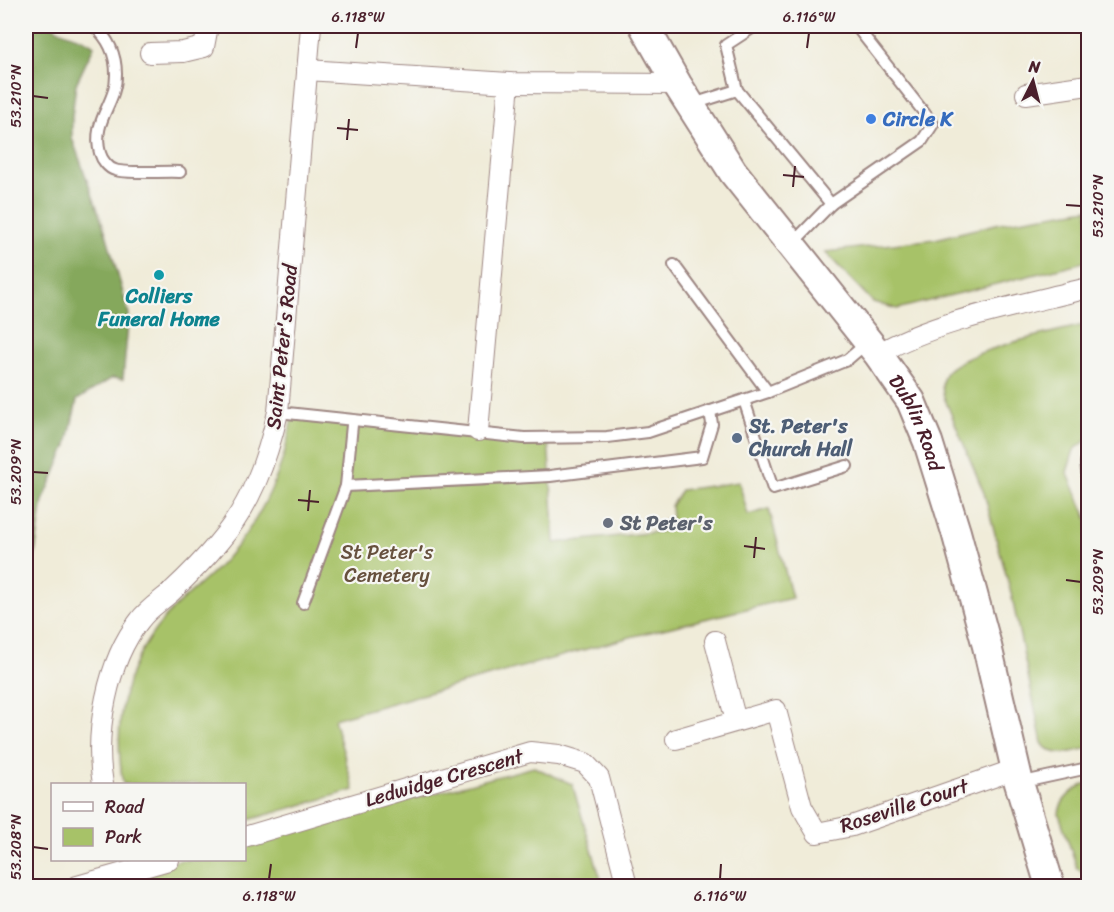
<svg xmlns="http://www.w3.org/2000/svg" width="1114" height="912" viewBox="0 0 1114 912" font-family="Sriracha,sans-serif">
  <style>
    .green { fill: #a7c268; stroke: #78704a; stroke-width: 1.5 }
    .forest { fill: #85a85c; stroke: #686444; stroke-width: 1.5 }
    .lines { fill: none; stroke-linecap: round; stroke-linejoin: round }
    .lane-casing { stroke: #9d8682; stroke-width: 14 }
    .street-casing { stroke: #9d8682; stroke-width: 22 }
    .secondary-casing { stroke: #9d8682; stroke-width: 32 }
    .lane { stroke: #fff; stroke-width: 10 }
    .street { stroke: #fff; stroke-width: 20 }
    .secondary { stroke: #fff; stroke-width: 28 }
    .ticks { fill: none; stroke: #4a1f2b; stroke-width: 2 }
    .shop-dot { fill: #3f7fe0; stroke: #f6f6f2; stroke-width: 2 }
    .culture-dot { fill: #0f9aa8; stroke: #f6f6f2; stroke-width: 2 }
    .service-dot { fill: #5c6f8a; stroke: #f6f6f2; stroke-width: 2 }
    .worship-dot { fill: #6b7280; stroke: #f6f6f2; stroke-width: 2 }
    .labels { text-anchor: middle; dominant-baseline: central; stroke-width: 4.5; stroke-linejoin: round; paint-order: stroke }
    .shop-label { font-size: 20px; font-weight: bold; fill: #366cbe; stroke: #f6f6f2; text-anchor: start }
    .culture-label { font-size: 20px; font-weight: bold; fill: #0d838f; stroke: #f6f6f2 }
    .street-label { font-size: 20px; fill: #4a1f2b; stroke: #f6f6f2 }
    .service-label { font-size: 20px; font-weight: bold; fill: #4e5e75; stroke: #f6f6f2; text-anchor: start }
    .worship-label { font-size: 20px; font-weight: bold; fill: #5b616d; stroke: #f6f6f2; text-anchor: start }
    .park-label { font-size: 20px; fill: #66503d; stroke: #f6f6f2 }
    .neatline { fill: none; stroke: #4a1f2b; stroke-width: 2 }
    .ticks-label { font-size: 15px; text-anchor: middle; fill: #4a1f2b }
  </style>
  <rect width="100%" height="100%" fill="#f6f6f2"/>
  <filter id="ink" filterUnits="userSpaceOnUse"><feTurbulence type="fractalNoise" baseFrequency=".0167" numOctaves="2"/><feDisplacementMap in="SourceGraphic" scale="12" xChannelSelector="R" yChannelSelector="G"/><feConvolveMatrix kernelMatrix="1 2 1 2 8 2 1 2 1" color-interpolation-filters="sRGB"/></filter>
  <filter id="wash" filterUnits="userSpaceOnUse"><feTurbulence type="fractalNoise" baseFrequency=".008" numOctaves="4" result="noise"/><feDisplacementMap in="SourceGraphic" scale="24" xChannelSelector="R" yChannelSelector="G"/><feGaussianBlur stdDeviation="1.35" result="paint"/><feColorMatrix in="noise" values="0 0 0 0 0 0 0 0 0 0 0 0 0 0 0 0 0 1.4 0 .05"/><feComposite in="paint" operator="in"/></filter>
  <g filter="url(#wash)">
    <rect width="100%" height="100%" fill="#f0ecd9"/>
    <g class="green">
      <path d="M1088,209V261L897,309L873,302L825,252L935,239L1000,223Z"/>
      <path d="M1088,324V439L1074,450L1067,472L1088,520L1086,562L1088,568V748C1073,752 1052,759 1042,743L1011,593L984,493L944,397C942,390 941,381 945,374C960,351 1059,331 1088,324Z"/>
      <path d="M292,417L548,440L555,543L665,531L664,520L672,518L671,506L681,490L739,482L748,515L769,509L792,598L634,636L334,719L354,790L245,821L244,784H123C112,718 124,661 171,611C188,593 208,579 225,560C261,520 284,471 292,417Z"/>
      <path d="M534,767L572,784L603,886H140L136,871L181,860H244L245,843Z"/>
      <path d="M1088,783V878L1077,868L1059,814C1060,799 1076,787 1088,783Z"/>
    </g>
    <path class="forest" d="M26,26H53C65,36 82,35 94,46L76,84L72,116V138L106,233L129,314L123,379L112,378L77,400L67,445L43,501L26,611Z"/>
  </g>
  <g filter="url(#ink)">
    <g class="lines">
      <defs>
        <g id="lane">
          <path d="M94,26C108,38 116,54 116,74C117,104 91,120 100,153C102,160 108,168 115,170C126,174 165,171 180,172"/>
          <path d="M737,90L726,45L755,26"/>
          <path d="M693,104L737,90L831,204L792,244"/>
          <path d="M831,204L922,141L933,124L856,26"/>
          <path d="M674,265L768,392"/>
          <path d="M744,400L773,489L847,466"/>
          <path d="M278,412L524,438L607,437L648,432L768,392L847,360L868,342"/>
          <path d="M1088,454L1086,463L1088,480"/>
          <path d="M346,486L550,476L702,457L712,424L710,411"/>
          <path d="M303,603L346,486L352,425"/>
          <path d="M1019,783L1088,768"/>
        </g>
        <g id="street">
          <path d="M150,53L183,52L204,47L208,26"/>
          <path d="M307,70L509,83L677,84"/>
          <path d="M1026,94L1088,85"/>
          <path d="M878,354C933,321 1025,304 1088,288"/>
          <path d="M478,431L509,83"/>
          <path d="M715,641L736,721"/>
          <path d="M676,739L776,710L802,807L817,833L852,826L1016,769"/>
          <path d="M103,784C94,734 107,661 140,620C148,609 161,601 171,592C187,577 204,560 218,543C251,505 267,460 278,412L311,26"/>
          <path d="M244,837L530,752L559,755L585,763L599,778L627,886"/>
          <path d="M77,886L169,860"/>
        </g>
        <g id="secondary">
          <path id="s1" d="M644,26L677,84L733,172L878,354L911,401L928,442L956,532L987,646L1019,783L1050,886"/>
        </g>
      </defs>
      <use href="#lane" class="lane-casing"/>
      <use href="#street" class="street-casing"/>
      <use href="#secondary" class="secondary-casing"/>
      <use href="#lane" class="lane"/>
      <use href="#street" class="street"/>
      <use href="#secondary" class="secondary"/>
    </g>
  </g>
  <path class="ticks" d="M356,48L358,33M807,48L809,33M33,96L48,98M337,128L358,130M347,140L349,119M783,175L804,177M793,187L795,166M1066,205L1081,206M33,472L48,473M298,500L319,502M308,511L310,490M744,546L765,549M754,558L756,537M1066,580L1081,582M33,847L48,849M269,879L271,864M720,879L721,864"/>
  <circle class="shop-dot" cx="871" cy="119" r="6"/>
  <circle class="culture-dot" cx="159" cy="275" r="6"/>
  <circle class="service-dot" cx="737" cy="438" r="6"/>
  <circle class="worship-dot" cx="608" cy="523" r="6"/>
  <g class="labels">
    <g class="shop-label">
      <text x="883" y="119">Circle K</text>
    </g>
    <g class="culture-label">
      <text x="159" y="296">Colliers<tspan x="159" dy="23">Funeral Home</tspan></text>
    </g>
    <g class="street-label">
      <text transform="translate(282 347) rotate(-84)">Saint Peter's Road</text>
      <text stroke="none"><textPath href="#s1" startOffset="483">Dublin Road</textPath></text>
      <text transform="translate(444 778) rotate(-16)">Ledwidge Crescent</text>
      <text transform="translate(904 806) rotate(-18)">Roseville Court</text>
    </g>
    <g class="service-label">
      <text x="749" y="426">St. Peter's<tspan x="749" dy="23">Church Hall</tspan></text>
    </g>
    <g class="worship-label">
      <text x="620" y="523">St Peter's</text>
    </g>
    <g class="park-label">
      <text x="387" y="552">St Peter's<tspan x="387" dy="23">Cemetery</tspan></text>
    </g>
  </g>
  <rect width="1114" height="912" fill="none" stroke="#f6f6f2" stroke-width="66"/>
  <rect x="51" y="783" width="195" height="78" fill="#f6f6f2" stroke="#b1a0a2" stroke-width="1.5"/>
  <rect x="63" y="802" width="30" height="9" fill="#ffffff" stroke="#b1a0a2" stroke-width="1.5"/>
  <text x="105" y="813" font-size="18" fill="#4a1f2b">Road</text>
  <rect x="63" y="828" width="30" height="18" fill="#a7c268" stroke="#b1a0a2" stroke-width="1.5"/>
  <text x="105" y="843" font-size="18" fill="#4a1f2b">Park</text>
  <g transform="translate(1033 81) rotate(6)" stroke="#f6f6f2" stroke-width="4.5" paint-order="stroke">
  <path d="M0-4.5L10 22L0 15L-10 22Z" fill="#4a1f2b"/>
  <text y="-9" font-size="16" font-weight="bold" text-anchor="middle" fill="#4a1f2b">N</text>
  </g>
  <rect x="33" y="33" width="1048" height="846" class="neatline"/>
  <g class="ticks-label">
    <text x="358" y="22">6.118°W</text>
    <text x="809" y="22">6.116°W</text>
    <text transform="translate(16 96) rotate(-90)" y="5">53.210°N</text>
    <text transform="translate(1098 206) rotate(-90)" y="5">53.210°N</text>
    <text transform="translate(16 472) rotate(-90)" y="5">53.209°N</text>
    <text transform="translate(1098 582) rotate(-90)" y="5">53.209°N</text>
    <text transform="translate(16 847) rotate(-90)" y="5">53.208°N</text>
    <text x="269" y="901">6.118°W</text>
    <text x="720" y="901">6.116°W</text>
  </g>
</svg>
